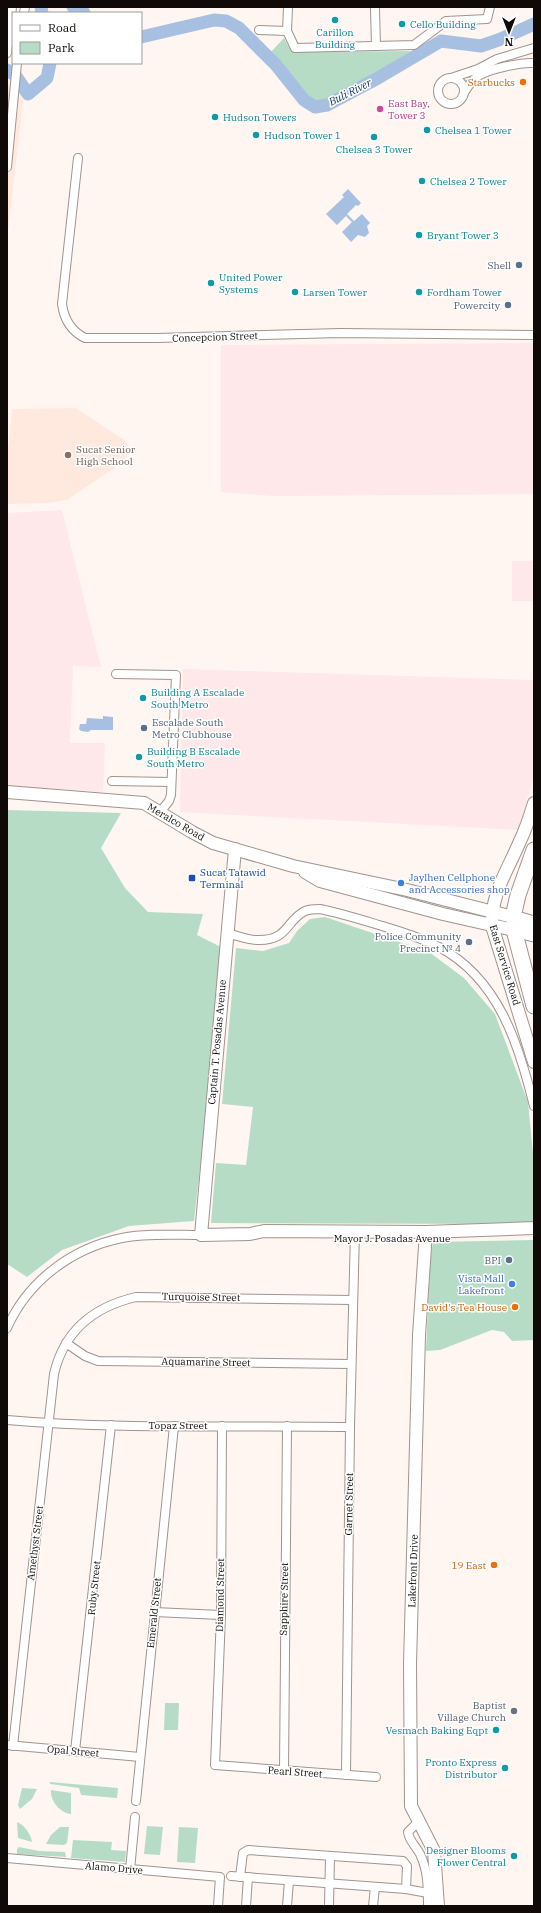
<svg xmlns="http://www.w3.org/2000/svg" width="541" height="1913" viewBox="0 0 541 1913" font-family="'IBM Plex Serif',serif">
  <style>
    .built { fill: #ffe8de }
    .industrial { fill: #fee8ea }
    .green { fill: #b7dcc6 }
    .water { fill: #a7c0e1 }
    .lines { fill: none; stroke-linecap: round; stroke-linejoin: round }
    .river { stroke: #a7c0e1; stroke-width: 13 }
    .street-casing { stroke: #a1938d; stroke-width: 10 }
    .secondary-casing { stroke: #a1938d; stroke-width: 14 }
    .primary-casing { stroke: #a1938d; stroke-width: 15 }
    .highway-casing { stroke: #a1938d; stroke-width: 17 }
    .street { stroke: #fff; stroke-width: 8 }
    .secondary { stroke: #fff; stroke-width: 12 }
    .primary { stroke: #fff; stroke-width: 13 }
    .highway { stroke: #fff; stroke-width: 15 }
    .culture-dot { fill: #0f9aa8; stroke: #fff; stroke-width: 1.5 }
    .food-dot { fill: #e8710a; stroke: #fff; stroke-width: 1.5 }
    .hotel-dot { fill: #d1479c; stroke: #fff; stroke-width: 1.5 }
    .service-dot { fill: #5c6f8a; stroke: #fff; stroke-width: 1.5 }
    .education-dot { fill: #8d6e63; stroke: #fff; stroke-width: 1.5 }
    .transit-dot { fill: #1a4fb4; stroke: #fff; stroke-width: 1.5 }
    .shop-dot { fill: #3f7fe0; stroke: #fff; stroke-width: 1.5 }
    .worship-dot { fill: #6b7280; stroke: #fff; stroke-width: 1.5 }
    .labels { text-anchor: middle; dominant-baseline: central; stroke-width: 3; stroke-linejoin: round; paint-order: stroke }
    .culture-label { font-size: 10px; fill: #0d838f; stroke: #fff; text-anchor: start }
    .food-label { font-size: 10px; fill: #c56008; stroke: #fff; text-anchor: end }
    .hotel-label { font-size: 10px; fill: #b23c85; stroke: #fff; text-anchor: start }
    .service-label { font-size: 10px; fill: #4e5e75; stroke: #fff; text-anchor: end }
    .street-label { font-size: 10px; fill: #0f0a08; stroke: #fff }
    .education-label { font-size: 10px; fill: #785e54; stroke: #fff; text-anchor: start }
    .transit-label { font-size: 10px; fill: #164399; stroke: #fff; text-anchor: start }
    .shop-label { font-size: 10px; fill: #366cbe; stroke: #fff; text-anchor: start }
    .worship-label { font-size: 10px; fill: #5b616d; stroke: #fff; text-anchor: end }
    .water-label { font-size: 11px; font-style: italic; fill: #0e315b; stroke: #fff }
  </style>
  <rect width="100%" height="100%" fill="#fff6f2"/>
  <g class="built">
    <path d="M7,83L23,100L7,240Z"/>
    <path d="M76,408L124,440L133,451L116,467L67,500L47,503L7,504V460L12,409Z"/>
  </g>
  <g class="industrial">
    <path d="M534,343V494L273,496L221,492V345Z"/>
    <path d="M62,510L101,667L73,666L70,743H105L103,792L7,786V513Z"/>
    <rect x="512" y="561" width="22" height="40"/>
    <path d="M183,669L534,680V776L518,830L180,812Z"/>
  </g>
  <g class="green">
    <path d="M284,38L291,51L296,52L411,51L384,69L331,100L311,101L268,55Z"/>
    <path d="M7,810L121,813L101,848L125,888L148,912L203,914L197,935L225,949L194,1221L129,1226L62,1250L27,1277L7,1264Z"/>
    <path d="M325,917L429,952L464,978L495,1014L528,1102L534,1164V1224L211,1223L216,1163L246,1165L253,1107L222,1104L236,948L263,951L289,943L297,931L310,919Z"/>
    <path d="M534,1240V1340L512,1341L504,1332L492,1330L440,1350L426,1351L430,1261L433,1242Z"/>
    <path d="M165,1703H179L178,1730H164Z"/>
    <path d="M50,1782L118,1788L117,1798L81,1795L79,1788L50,1784Z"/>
    <path d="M22,1788L37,1789L32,1799L20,1809L18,1805Z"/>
    <path d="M51,1790L71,1793V1814C60,1813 50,1801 51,1790Z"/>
    <path d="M17,1822C25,1825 31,1835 32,1842L18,1838Z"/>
    <path d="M147,1826L163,1827L160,1855L144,1854Z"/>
    <path d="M60,1827H69L67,1843L64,1845L46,1844L51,1835Z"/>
    <path d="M179,1827L198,1828L195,1863L177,1862Z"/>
    <path d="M73,1840L112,1842L111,1850L126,1851L125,1862L71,1858Z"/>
    <path d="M19,1847L39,1851L65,1852L66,1857L17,1854V1849Z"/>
  </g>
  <g class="water">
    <path d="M348,189L361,203L358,206L356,205L347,214L354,221L362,214L370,223L367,226L369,233L365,237L358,235L351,242L342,232L352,222L346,216L337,225L326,214L344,197L342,195Z"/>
    <path d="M103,716L113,717V730H91L88,732L81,731L79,729L80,724H86L87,718L103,719Z"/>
  </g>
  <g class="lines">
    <g class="river">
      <path d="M41,7L42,13"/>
      <path d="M73,7L84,13"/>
      <path d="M141,37L214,20L226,21L239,28L276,65L304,100L315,107L327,105L378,78L441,41L481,46L501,39L534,24"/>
      <path d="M7,70L15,75L28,94L47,78L50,63"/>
    </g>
    <defs>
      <g id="street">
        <path d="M288,7L287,31L295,48L414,45L446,21L487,19L490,7"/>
        <path d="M375,9L376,46"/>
        <path d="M24,13L25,7"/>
        <path d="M259,30L287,31"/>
        <path d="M7,53L12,7"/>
        <circle cx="451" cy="91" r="13"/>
        <path d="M451,78L478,69L497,59L534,48"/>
        <path d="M464,93C468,86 472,80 478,76C489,69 521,62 534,63"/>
        <path d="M78,158L62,304C64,319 71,331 85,338H157L341,333L534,335"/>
        <path d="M7,167L17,63"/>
        <path d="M116,674L176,675L171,795L169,801L160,812"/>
        <path d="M112,781L171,782"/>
        <path d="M226,933C236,935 247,940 257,940C289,941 285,921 305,911C310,909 315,909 320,909C340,913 359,919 379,925C399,931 420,937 439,947C499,979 519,1045 534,1106"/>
        <path d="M7,1328C28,1281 72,1248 122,1238C147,1233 175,1235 201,1235"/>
        <path d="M66,1343L85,1356L98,1361L351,1364"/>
        <path d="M7,1420C121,1430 236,1425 350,1427"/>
        <path d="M222,1426L221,1615L215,1765L376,1777"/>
        <path d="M154,1612L221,1615"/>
        <path d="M7,1745L140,1757"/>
        <path d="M13,1746L54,1374C64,1331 93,1307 136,1297L353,1300"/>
        <path d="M75,1751L111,1425"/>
        <path d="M284,1771L287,1426"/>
        <path d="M346,1775L350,1427L355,1232"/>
        <path d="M136,1801L174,1426"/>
        <path d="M419,1821L408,1832C409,1841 416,1846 420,1854C428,1870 428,1888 428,1906"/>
        <path d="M7,1858L220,1877L218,1906"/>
        <path d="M130,1870L135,1817"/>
        <path d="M231,1876L406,1889L428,1893"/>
        <path d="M240,1877L243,1853L248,1850L403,1861L407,1866L406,1889"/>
        <path d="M246,1906L248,1877"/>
        <path d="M287,1906L289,1881"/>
        <path d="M329,1906L330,1856"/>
        <path d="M373,1906L375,1887"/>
      </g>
      <g id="secondary">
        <path d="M7,792L144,803L192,832L213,843L293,866L407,890L513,917"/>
        <path d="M534,803C530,816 526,829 520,841C508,870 491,893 492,926L534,1062"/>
        <path d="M235,849L201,1235L250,1234L264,1231L426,1232L534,1228"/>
        <path d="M305,872L320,881L443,914L514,930"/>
        <path d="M426,1232L419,1335L410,1664L411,1806L434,1851L438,1906"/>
      </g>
      <path id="primary" d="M534,923L513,917L514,930L534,935"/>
      <g id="highway">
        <path d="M513,917L518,895L534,850"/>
        <path d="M514,930L534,1006"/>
      </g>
    </defs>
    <use href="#street" class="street-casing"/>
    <use href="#secondary" class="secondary-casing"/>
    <use href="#primary" class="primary-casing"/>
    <use href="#highway" class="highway-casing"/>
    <use href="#street" class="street"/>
    <use href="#secondary" class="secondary"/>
    <use href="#primary" class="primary"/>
    <use href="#highway" class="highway"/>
  </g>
  <g class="culture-dot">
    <circle cx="335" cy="20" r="4"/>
    <circle cx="402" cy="24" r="4"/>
    <circle cx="215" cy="117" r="4"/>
    <circle cx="427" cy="130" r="4"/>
    <circle cx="256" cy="135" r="4"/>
    <circle cx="374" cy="137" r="4"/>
    <circle cx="422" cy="181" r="4"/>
    <circle cx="419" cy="235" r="4"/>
    <circle cx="211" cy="283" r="4"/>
    <circle cx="295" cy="292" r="4"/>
    <circle cx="419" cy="292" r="4"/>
    <circle cx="143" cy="698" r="4"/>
    <circle cx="139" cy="757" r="4"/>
    <circle cx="496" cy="1730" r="4"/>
    <circle cx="505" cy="1768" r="4"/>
    <circle cx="514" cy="1856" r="4"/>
  </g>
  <g class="food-dot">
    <circle cx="523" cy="82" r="4"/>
    <circle cx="515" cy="1307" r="4"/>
    <circle cx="494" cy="1565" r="4"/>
  </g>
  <circle class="hotel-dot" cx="380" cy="109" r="4"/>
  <g class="service-dot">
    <circle cx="519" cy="265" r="4"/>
    <circle cx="508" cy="305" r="4"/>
    <circle cx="144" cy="728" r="4"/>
    <circle cx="469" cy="942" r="4"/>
    <circle cx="509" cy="1260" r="4"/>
  </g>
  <circle class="education-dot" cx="68" cy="455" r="4"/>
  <rect class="transit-dot" x="188" y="874" width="8" height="8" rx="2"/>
  <g class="shop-dot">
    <circle cx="401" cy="883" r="4"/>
    <circle cx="512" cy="1284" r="4"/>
  </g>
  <circle class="worship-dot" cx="514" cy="1711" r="4"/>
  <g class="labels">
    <g class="culture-label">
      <text x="410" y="24">Cello Building</text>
      <text x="335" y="32" text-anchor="middle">Carillon<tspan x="335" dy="12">Building</tspan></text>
      <text x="223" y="117">Hudson Towers</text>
      <text x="435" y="130">Chelsea 1 Tower</text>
      <text x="264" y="135">Hudson Tower 1</text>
      <text x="374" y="149" text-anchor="middle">Chelsea 3 Tower</text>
      <text x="430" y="181">Chelsea 2 Tower</text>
      <text x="427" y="235">Bryant Tower 3</text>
      <text x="219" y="277">United Power<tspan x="219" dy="12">Systems</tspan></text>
      <text x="303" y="292">Larsen Tower</text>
      <text x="427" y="292">Fordham Tower</text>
      <text x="151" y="692">Building A Escalade<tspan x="151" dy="12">South Metro</tspan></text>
      <text x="147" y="751">Building B Escalade<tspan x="147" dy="12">South Metro</tspan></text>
      <text x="488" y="1730" text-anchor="end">Vesmach Baking Eqpt</text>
      <text x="497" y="1762" text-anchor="end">Pronto Express<tspan x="497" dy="12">Distributor</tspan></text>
      <text x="506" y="1850" text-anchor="end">Designer Blooms<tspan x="506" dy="12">Flower Central</tspan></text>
    </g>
    <g class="food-label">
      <text x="515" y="82">Starbucks</text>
      <text x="507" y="1307">David's Tea House</text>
      <text x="486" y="1565">19 East</text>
    </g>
    <g class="hotel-label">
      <text x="388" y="103">East Bay,<tspan x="388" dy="12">Tower 3</tspan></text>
    </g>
    <g class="service-label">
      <text x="511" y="265">Shell</text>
      <text x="500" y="305">Powercity</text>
      <text x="152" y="722" text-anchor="start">Escalade South<tspan x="152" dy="12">Metro Clubhouse</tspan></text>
      <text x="461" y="936">Police Community<tspan x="461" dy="12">Precinct № 4</tspan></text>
      <text x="501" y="1260">BPI</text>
    </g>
    <g class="street-label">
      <text transform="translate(215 337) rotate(-2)">Concepcion Street</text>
      <text transform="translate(176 822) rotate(30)">Meralco Road</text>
      <text transform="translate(505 965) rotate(73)">East Service Road</text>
      <text transform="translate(217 1042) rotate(-85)">Captain T. Posadas Avenue</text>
      <text x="392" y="1238">Mayor J. Posadas Avenue</text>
      <text transform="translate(201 1297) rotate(1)">Turquoise Street</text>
      <text transform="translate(206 1362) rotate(1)">Aquamarine Street</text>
      <text x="178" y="1425">Topaz Street</text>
      <text transform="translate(349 1504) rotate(-89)">Garnet Street</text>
      <text transform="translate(35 1543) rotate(-83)">Amethyst Street</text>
      <text transform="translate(413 1571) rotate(-88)">Lakefront Drive</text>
      <text transform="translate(94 1588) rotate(-84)">Ruby Street</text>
      <text transform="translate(220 1595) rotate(-89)">Diamond Street</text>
      <text transform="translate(284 1599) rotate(-89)">Sapphire Street</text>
      <text transform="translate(154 1613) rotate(-84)">Emerald Street</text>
      <text transform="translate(73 1751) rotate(5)">Opal Street</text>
      <text transform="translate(295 1772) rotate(4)">Pearl Street</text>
      <text transform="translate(114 1868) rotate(5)">Alamo Drive</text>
    </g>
    <g class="education-label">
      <text x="76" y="449">Sucat Senior<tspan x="76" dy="12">High School</tspan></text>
    </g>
    <g class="transit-label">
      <text x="200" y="872">Sucat Tatawid<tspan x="200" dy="12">Terminal</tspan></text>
    </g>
    <g class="shop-label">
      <text x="409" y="877">Jaylhen Cellphone<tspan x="409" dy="12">and Accessories shop</tspan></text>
      <text x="504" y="1278" text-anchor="end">Vista Mall<tspan x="504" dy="12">Lakefront</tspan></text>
    </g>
    <g class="worship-label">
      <text x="506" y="1705">Baptist<tspan x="506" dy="12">Village Church</tspan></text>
    </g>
    <g class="water-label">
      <text transform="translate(350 92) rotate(-27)">Buli River</text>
    </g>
  </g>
  <rect width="541" height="1913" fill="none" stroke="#0f0a08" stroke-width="16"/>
  <rect x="12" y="12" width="130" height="52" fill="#ffffff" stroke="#9f9d9c"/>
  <rect x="20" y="25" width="20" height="6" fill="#ffffff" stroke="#9f9d9c"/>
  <text x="48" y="32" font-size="12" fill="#0f0a08">Road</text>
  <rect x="20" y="42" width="20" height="12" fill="#b7dcc6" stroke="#9f9d9c"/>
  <text x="48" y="52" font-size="12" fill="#0f0a08">Park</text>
  <g transform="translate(509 32) rotate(180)" stroke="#ffffff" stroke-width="3" paint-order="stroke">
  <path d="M0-3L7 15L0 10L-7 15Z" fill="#0f0a08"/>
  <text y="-6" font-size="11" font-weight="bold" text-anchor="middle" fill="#0f0a08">N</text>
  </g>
</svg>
